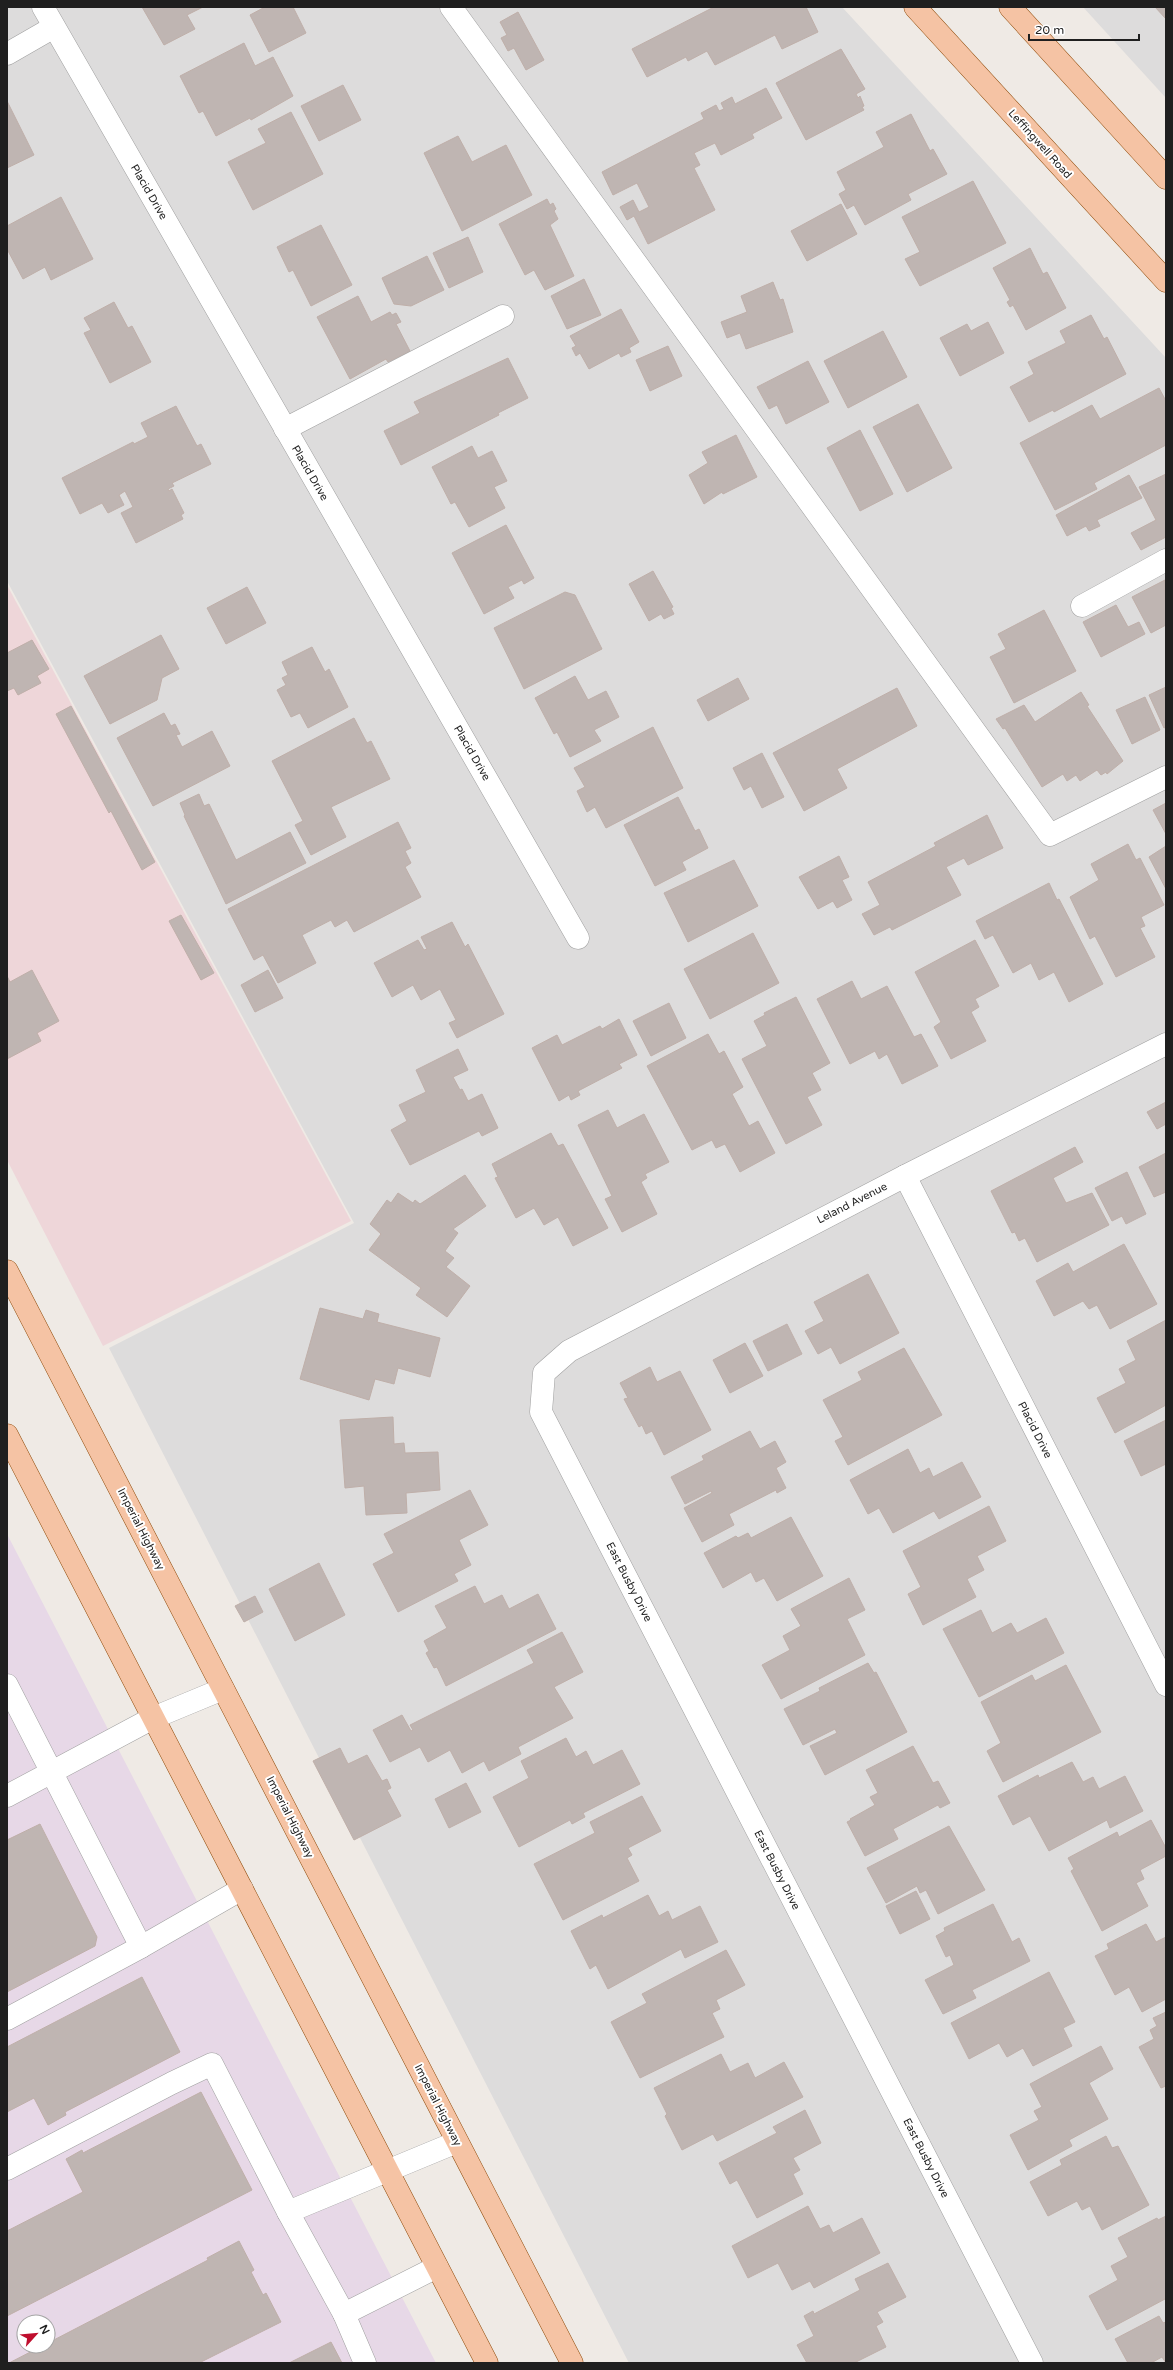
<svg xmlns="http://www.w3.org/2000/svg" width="1173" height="2370" viewBox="0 0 1173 2370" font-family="'Varela Round',sans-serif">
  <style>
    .residential { fill: #dddcdc }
    .commercial { fill: #eed6d9 }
    .industrial { fill: #e7d8e7; fill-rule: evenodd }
    .building { fill: #bfb5b2; stroke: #bfafa9 }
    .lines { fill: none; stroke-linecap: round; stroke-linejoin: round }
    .minor-casing { stroke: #a0a0a0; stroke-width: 23 }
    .major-casing { stroke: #8f4b0a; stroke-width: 23 }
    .minor { stroke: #fff; stroke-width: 22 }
    .major { stroke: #f5c3a4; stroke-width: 22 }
    .labels { text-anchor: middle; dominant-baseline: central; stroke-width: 4; stroke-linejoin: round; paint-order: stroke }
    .street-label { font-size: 11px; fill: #1f1f1f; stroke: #fff }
  </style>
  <rect width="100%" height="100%" fill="#efeae5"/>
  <g class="residential">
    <path d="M7,7H842L1166,358V2363H629L109,1348L354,1223L7,581Z"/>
    <path d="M1083,7H1166V98Z"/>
  </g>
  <path class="commercial" d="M7,585L351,1221L103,1346L7,1160Z"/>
  <path class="industrial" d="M7,1534L436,2363H7ZM24,2322H48V2346H24Z"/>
  <g class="building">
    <path d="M142,7H203L187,15L195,29L164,45Z"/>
    <path d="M265,7H293L306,33L269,52L250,15Z"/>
    <path d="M714,7H806L818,32L782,49L775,35L715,65L707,51L688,61L686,57L647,77L632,49Z"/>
    <path d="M1155,7H1166V19Z"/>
    <path d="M518,12L544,60L526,70L514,48L508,51L501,38L507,35L500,22Z"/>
    <path d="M244,43L255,66L273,57L293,96L251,120L250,118L216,136L203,111L199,113L180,76Z"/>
    <path d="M841,49L865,89L856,94L858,98L860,96L864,106L862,107L864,110L806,140L776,83Z"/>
    <path d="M343,85L361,120L319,141L301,106Z"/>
    <path d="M766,88L782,118L752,134L754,138L721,155L715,143L694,153L700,165L694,168L715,210L648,244L634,216L627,220L620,207L633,200L639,212L649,207L637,183L613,195L602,172L704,119L701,113L716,105L719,111L724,109L721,103L732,97L735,104Z"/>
    <path d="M7,101L34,155L7,168Z"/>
    <path d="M291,112L323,174L253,210L228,162L266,143L258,129Z"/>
    <path d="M911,114L930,151L933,149L947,174L908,194L911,200L865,225L854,205L847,209L839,194L846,190L837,172L884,147L876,132Z"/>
    <path d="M458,136L472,162L506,145L532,195L462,231L424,153Z"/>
    <path d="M973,181L1006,243L920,286L905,259L920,252L902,217Z"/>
    <path d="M61,197L93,259L51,280L45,267L23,279L7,249V226Z"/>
    <path d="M547,199L550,205L553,203L556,209L554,211L558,219L550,225L574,276L545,290L534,270L525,275L499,224Z"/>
    <path d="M841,204L857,234L807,261L791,231Z"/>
    <path d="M321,225L352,285L311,306L293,270L289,272L277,247Z"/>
    <path d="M468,237L483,272L449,288L433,253Z"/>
    <path d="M1030,248L1043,274L1047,272L1066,308L1026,330L1013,305L1010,307L1007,302L1010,300L993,268Z"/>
    <path d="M427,256L444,290L411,306L394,304L382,278Z"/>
    <path d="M584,279L601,315L567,329L551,296Z"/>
    <path d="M773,282L780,300L783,299L793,332L746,349L740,333L727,338L721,322L747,312L741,296Z"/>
    <path d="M358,296L371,322L390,312L392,315L396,313L401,322L396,324L410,351L388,362L386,359L350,379L317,317Z"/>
    <path d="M114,302L128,328L132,326L151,362L110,383L84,333L91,330L84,318Z"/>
    <path d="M621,309L639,342L629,348L631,352L621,357L619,353L589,369L580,353L576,356L572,348L576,346L570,336Z"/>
    <path d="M1091,315L1104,339L1107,337L1126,374L1054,412L1053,410L1029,422L1010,387L1034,374L1028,362L1066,343L1060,331Z"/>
    <path d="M988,322L1004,353L960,376L940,338L967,324L971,331Z"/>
    <path d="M883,331L907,377L848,408L824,361Z"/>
    <path d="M668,346L682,376L650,391L636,360Z"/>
    <path d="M508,358L528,398L498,413L499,415L401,465L384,431L420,413L414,402Z"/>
    <path d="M808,361L829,402L786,424L777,405L769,409L757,387Z"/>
    <path d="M1159,388L1166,401V445L1094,483L1097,489L1055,510L1020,443L1092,405L1100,419Z"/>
    <path d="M918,404L952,468L907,492L873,427Z"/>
    <path d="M176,406L197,446L201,444L211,464L172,483L174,486L168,489L169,491L172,489L184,513L181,515L183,519L136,543L121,513L133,507L125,491L119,495L124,505L108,513L102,503L80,514L62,478L133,442L134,444L148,437L141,423Z"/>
    <path d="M860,430L893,494L860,511L827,448Z"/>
    <path d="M736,435L757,477L723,494L722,492L704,504L689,475L708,463L702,452Z"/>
    <path d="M472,446L478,458L492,451L507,481L494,487L505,508L469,527L455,502L451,504L432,467Z"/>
    <path d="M1166,474V537L1141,550L1131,533L1156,520L1139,487Z"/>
    <path d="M1129,475L1142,498L1097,520L1100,526L1089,531L1086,526L1067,536L1056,515Z"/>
    <path d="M506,525L534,578L524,584L522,580L508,587L514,598L484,614L452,553Z"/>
    <path d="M653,571L673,607L671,608L674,614L664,619L661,614L649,621L629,584Z"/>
    <path d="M1165,580L1166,625L1151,633L1132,597Z"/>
    <path d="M247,587L266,623L226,644L207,608Z"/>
    <path d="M565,592L575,595L602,649L524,689L494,628Z"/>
    <path d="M1116,605L1128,627L1139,622L1145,634L1101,657L1083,622Z"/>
    <path d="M1044,610L1076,671L1014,703L990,657L1006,649L998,634Z"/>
    <path d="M161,635L179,669L162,678L157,700L110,724L84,676Z"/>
    <path d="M32,640L49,669L37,676L41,683L18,695L14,688L7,691V653Z"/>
    <path d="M312,647L325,672L329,669L348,707L308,728L300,713L291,717L277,690L286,685L282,678L288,675L282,662Z"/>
    <path d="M575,676L588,700L606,691L619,717L594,730L601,741L570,757L557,732L554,734L535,698Z"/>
    <path d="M738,678L749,699L708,721L697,700Z"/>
    <path d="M1166,687V727L1164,728L1149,695Z"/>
    <path d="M897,688L917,726L837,769L847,788L804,811L773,753Z"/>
    <path d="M1081,692L1089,705L1087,706L1123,761L1107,774L1106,772L1101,775L1097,770L1080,781L1076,775L1067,781L1063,774L1042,787L1005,728L1003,729L996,719L1024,705L1035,722Z"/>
    <path d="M1145,697L1160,730L1132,744L1116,710Z"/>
    <path d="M71,706L155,862L142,870L111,811L109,813L56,714Z"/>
    <path d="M164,713L171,726L175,724L180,734L176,735L182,747L212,731L230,766L153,806L117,738Z"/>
    <path d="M354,718L367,743L371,741L390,779L331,807L346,837L311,855L295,825L303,821L272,761Z"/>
    <path d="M653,727L683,788L606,828L595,807L587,812L577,791L585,787L574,768Z"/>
    <path d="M762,753L784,797L762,808L751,786L744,790L733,768Z"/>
    <path d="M199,794L204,806L209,804L236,860L290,832L306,863L226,904L184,816L185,815L180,803Z"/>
    <path d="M678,797L695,831L699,829L708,848L682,862L686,870L655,886L624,825Z"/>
    <path d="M1166,803V834L1153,810Z"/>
    <path d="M987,815L1003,848L968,865L964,858L946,867L961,895L892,930L890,927L874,935L862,914L880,905L868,882L936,846L934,843Z"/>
    <path d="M398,822L411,848L405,851L411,863L405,867L421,897L354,932L347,920L335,927L331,920L302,935L316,963L278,983L263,955L254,960L228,909Z"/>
    <path d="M1128,844L1136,860L1140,858L1164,905L1141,917L1145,926L1140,928L1155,957L1116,977L1095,936L1090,939L1070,897L1099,880L1091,864Z"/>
    <path d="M1166,846V889L1149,857Z"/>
    <path d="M839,856L849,877L842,880L852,900L837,908L833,901L818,909L799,877Z"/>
    <path d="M734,860L758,906L688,942L664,893Z"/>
    <path d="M1049,883L1057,900L1059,899L1103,984L1069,1002L1054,972L1039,980L1031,963L1013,973L993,935L985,939L976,921Z"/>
    <path d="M181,915L214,973L201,980L169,921Z"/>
    <path d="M452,922L465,947L468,944L504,1014L457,1038L449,1023L456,1020L440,989L421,1000L413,985L392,997L374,963L418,940L424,950L427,949L421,937Z"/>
    <path d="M753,933L779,983L710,1019L684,969Z"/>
    <path d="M975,940L999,986L975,999L979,1007L971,1012L986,1041L951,1059L934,1027L941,1022L915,972Z"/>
    <path d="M32,970L59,1021L37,1033L41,1041L7,1059V976L10,982Z"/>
    <path d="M268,970L283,998L255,1012L241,985Z"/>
    <path d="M852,981L861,999L887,986L914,1037L921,1034L938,1066L902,1084L887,1054L879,1059L875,1051L850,1064L817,999Z"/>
    <path d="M796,997L830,1063L812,1073L821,1090L807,1097L822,1125L786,1144L742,1059L767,1046L754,1021L765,1015L764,1013Z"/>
    <path d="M669,1003L686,1038L651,1056L633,1021Z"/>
    <path d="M619,1019L637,1055L619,1064L622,1068L578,1091L580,1095L571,1100L569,1095L559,1101L532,1048L557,1035L562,1045L600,1026L602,1029Z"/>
    <path d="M708,1034L719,1054L724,1051L743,1087L732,1094L749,1126L758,1121L775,1153L740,1172L725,1144L716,1148L712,1140L692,1150L647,1066Z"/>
    <path d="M458,1049L468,1070L453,1077L460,1090L462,1089L468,1101L482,1094L498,1128L482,1136L479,1131L410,1165L391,1130L407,1121L399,1105L426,1092L416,1070Z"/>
    <path d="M1166,1102V1124L1157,1129L1147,1112Z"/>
    <path d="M608,1110L617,1128L644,1114L669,1162L645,1174L647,1178L641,1182L657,1214L622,1232L605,1199L612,1196L578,1125Z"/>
    <path d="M551,1133L558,1146L563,1144L608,1228L573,1246L558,1217L544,1225L534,1208L516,1218L495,1178L498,1177L492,1164Z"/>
    <path d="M1075,1147L1083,1162L1053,1178L1066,1203L1092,1193L1109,1225L1037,1262L1025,1238L1019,1241L1015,1232L1012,1233L991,1191Z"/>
    <path d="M1166,1153V1192L1154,1197L1139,1167Z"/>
    <path d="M1127,1172L1146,1214L1126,1224L1122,1216L1112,1221L1095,1188Z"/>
    <path d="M465,1175L486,1206L453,1229L458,1233L445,1251L454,1258L446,1267L470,1286L447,1317L416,1295L421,1288L369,1250L381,1234L370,1224L387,1200L391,1203L398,1193L413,1203L415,1200L420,1204Z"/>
    <path d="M1124,1244L1157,1304L1110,1329L1097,1305L1089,1309L1083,1301L1054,1316L1036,1281L1068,1263L1073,1272Z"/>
    <path d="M868,1274L899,1333L840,1364L831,1347L818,1354L805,1331L824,1321L814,1302Z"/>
    <path d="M320,1308L363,1319L366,1310L379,1314L377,1322L440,1338L430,1377L398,1368L394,1384L375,1379L369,1400L300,1379Z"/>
    <path d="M1166,1320V1405L1115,1433L1097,1398L1126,1383L1119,1369L1136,1360L1127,1341Z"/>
    <path d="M787,1324L802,1354L768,1371L753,1341Z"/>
    <path d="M745,1343L763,1376L730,1393L713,1360Z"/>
    <path d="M904,1348L942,1415L848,1465L835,1441L843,1437L823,1400L862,1380L858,1372Z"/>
    <path d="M650,1367L657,1382L680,1371L711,1430L664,1455L652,1431L646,1434L642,1425L639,1427L624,1399L628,1398L620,1383Z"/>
    <path d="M393,1417L394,1444L404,1443L405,1453L438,1452L440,1490L406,1493L407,1513L366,1515L364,1486L345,1488L340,1420Z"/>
    <path d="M1166,1420V1464L1141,1476L1124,1441Z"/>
    <path d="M750,1431L760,1449L775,1441L786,1462L776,1468L786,1488L777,1493L776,1490L729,1514L734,1525L702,1542L684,1508L712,1493L711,1491L685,1504L671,1477L704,1460L702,1456Z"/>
    <path d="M908,1449L920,1473L929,1468L933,1477L962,1462L981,1497L939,1519L934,1511L893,1533L879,1508L868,1514L850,1480Z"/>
    <path d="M470,1490L488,1525L459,1540L471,1565L454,1574L458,1581L398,1612L373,1564L394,1553L384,1534Z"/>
    <path d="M989,1506L1006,1541L977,1556L984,1570L967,1579L976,1597L923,1625L908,1594L921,1587L903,1551Z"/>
    <path d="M791,1517L823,1576L777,1601L764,1578L756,1582L751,1572L723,1588L704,1553L736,1536L738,1538L748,1533L751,1538Z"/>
    <path d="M319,1563L345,1615L295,1641L269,1589Z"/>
    <path d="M849,1578L865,1610L847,1619L865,1655L781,1699L762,1665L790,1650L783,1636L801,1626L791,1609Z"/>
    <path d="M475,1586L484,1604L502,1595L509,1609L538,1594L556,1629L446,1686L437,1667L434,1668L426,1653L429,1651L424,1641L447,1628L435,1606Z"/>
    <path d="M255,1596L263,1612L244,1622L235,1606Z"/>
    <path d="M981,1610L992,1633L1011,1623L1017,1633L1046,1618L1064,1653L979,1697L943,1629Z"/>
    <path d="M562,1632L583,1672L554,1687L573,1718L518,1747L521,1754L489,1771L484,1761L462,1773L450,1750L428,1762L420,1747L390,1762L373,1730L402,1715L411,1731L413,1730L410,1725L534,1663L527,1650Z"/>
    <path d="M868,1663L874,1673L876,1672L907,1732L825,1775L810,1746L837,1733L835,1729L803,1745L784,1709L820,1691L819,1688Z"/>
    <path d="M1066,1665L1101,1732L1003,1782L987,1751L1001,1743L981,1702L1032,1675L1035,1681Z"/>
    <path d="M566,1738L576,1757L586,1751L593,1765L622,1750L640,1784L583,1813L585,1817L572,1824L570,1820L519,1847L493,1797L529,1778L521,1761Z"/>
    <path d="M913,1746L933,1783L938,1781L950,1803L940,1808L938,1805L893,1829L898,1839L865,1856L847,1822L851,1820L850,1819L875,1805L870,1797L878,1793L866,1770Z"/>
    <path d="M340,1748L348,1764L367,1755L382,1781L387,1779L391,1788L387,1790L401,1816L354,1840L313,1761Z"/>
    <path d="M1072,1762L1083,1782L1093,1777L1099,1789L1125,1776L1143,1811L1110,1828L1107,1820L1049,1851L1030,1816L1013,1825L998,1796L1038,1775L1039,1778Z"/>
    <path d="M466,1783L481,1812L449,1828L435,1799Z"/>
    <path d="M642,1796L661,1831L628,1848L632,1855L627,1858L639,1881L563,1920L534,1864L595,1833L590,1822Z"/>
    <path d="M1151,1820L1166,1848V1856L1140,1870L1144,1879L1136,1883L1148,1906L1102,1931L1071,1871L1074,1869L1068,1858L1117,1832L1119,1837Z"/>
    <path d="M40,1824L97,1937L95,1946L7,1992V1840Z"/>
    <path d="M949,1826L985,1890L938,1914L926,1890L920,1893L917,1886L886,1903L867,1868Z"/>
    <path d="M916,1891L930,1919L900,1934L886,1906Z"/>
    <path d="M648,1895L659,1916L668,1911L672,1920L700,1906L718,1942L685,1958L681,1949L608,1989L596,1965L590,1969L571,1931L602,1915L603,1918Z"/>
    <path d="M993,1904L1012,1942L1019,1938L1030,1961L972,1990L976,1998L943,2014L925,1980L954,1965L950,1955L946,1957L936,1936L945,1931L944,1928Z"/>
    <path d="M1146,1924L1156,1942L1166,1937V1999L1142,2012L1129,1987L1115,1995L1095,1956L1109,1949L1107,1944Z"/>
    <path d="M726,1950L745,1985L716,2000L720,2009L712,2013L724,2037L640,2078L611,2022L647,2003L642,1994Z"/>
    <path d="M1049,1972L1075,2022L1063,2028L1072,2046L1033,2066L1023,2048L1007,2057L999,2043L969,2059L951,2023Z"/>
    <path d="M142,1977L180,2052L65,2112L66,2115L48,2125L34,2098L7,2112V2047Z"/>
    <path d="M1166,2012V2086L1161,2088L1139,2047L1154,2039L1150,2030L1157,2026L1153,2018Z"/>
    <path d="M1101,2046L1113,2069L1089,2083L1108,2119L1069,2140L1072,2146L1028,2170L1010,2135L1039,2120L1034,2111L1042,2107L1030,2084Z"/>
    <path d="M721,2054L730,2072L748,2063L755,2078L784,2062L803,2097L717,2141L713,2134L682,2150L665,2116L667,2114L654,2088Z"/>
    <path d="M201,2092L252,2190L7,2316V2231L83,2192L66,2159L82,2150L83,2153Z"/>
    <path d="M805,2110L821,2143L793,2158L800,2170L793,2174L803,2194L757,2218L737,2180L730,2184L719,2163L777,2133L773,2127Z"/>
    <path d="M1106,2136L1112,2148L1118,2146L1149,2205L1102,2230L1090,2206L1082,2210L1077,2201L1048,2216L1030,2182L1062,2165L1060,2160Z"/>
    <path d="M808,2206L820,2229L829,2225L833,2233L862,2218L880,2253L814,2288L810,2281L792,2290L778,2263L748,2278L732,2246Z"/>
    <path d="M1166,2216V2302L1165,2299L1107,2330L1089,2296L1118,2280L1111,2266L1128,2257L1118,2238L1157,2218L1158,2220Z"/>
    <path d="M239,2241L254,2270L251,2272L263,2295L266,2293L281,2322L199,2363H9L42,2346H48V2343L208,2260L207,2258Z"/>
    <path d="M888,2263L906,2297L877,2312L883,2322L876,2326L886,2347L854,2363H807L797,2345L814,2336L804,2316L813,2311L814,2314L860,2290L855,2279Z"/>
    <path d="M1159,2316L1163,2323L1166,2322V2363L1162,2357L1151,2363H1128L1115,2339Z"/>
    <path d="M331,2342L342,2363H289Z"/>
  </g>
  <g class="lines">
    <defs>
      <g id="minor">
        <path d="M43,7L578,938"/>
        <path d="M451,7L1050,835L1166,777"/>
        <path d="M7,54L54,27"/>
        <path d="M285,429L503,316"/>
        <path d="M1082,606L1166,560"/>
        <path d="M905,1176L1166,1685"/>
        <path d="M7,1685L141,1947L7,2019"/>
        <path d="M7,1796L153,1718L223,1689"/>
        <path d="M141,1947L242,1889"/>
        <path d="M7,2169L172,2083L212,2064L288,2212L344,2314L365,2363"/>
        <path d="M288,2212L457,2142"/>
        <path d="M344,2314L437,2267"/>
        <path d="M1032,2363L541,1412L544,1373L569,1351L905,1176L1166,1044"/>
      </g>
      <g id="major">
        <path d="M915,7L1166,281"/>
        <path d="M1010,7L1166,178"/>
        <path d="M7,1271L572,2363"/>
        <path d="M7,1435L487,2363"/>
      </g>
    </defs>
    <use href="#minor" class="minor-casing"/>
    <use href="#major" class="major-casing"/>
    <use href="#minor" class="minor"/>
    <use href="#major" class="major"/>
  </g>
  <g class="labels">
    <g class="street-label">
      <text transform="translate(1040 144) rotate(48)">Leffingwell Road</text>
      <text transform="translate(149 192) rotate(60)">Placid Drive</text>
      <text transform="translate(310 473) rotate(60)">Placid Drive</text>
      <text transform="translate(472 753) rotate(60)">Placid Drive</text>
      <text transform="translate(852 1203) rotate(-27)">Leland Avenue</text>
      <text transform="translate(1035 1430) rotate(63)">Placid Drive</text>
      <text transform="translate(141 1529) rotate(63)">Imperial Highway</text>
      <text transform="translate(629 1582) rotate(63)">East Busby Drive</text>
      <text transform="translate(290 1817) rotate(63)">Imperial Highway</text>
      <text transform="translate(777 1870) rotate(63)">East Busby Drive</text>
      <text transform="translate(438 2105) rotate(63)">Imperial Highway</text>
      <text transform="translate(926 2158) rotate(63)">East Busby Drive</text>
    </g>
  </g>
  <rect width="1173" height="2370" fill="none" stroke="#1f1f1f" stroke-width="16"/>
  <g transform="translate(36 2334) rotate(63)"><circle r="19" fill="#ffffff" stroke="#a5a5a5"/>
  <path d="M0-3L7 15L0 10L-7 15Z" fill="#bf0e2e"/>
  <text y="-6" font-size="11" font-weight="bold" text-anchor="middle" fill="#1f1f1f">N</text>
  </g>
  <path d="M1029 34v6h110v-6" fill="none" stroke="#1f1f1f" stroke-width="2"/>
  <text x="1035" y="34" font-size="12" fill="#1f1f1f" stroke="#ffffff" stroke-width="3" paint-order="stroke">20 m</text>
</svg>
